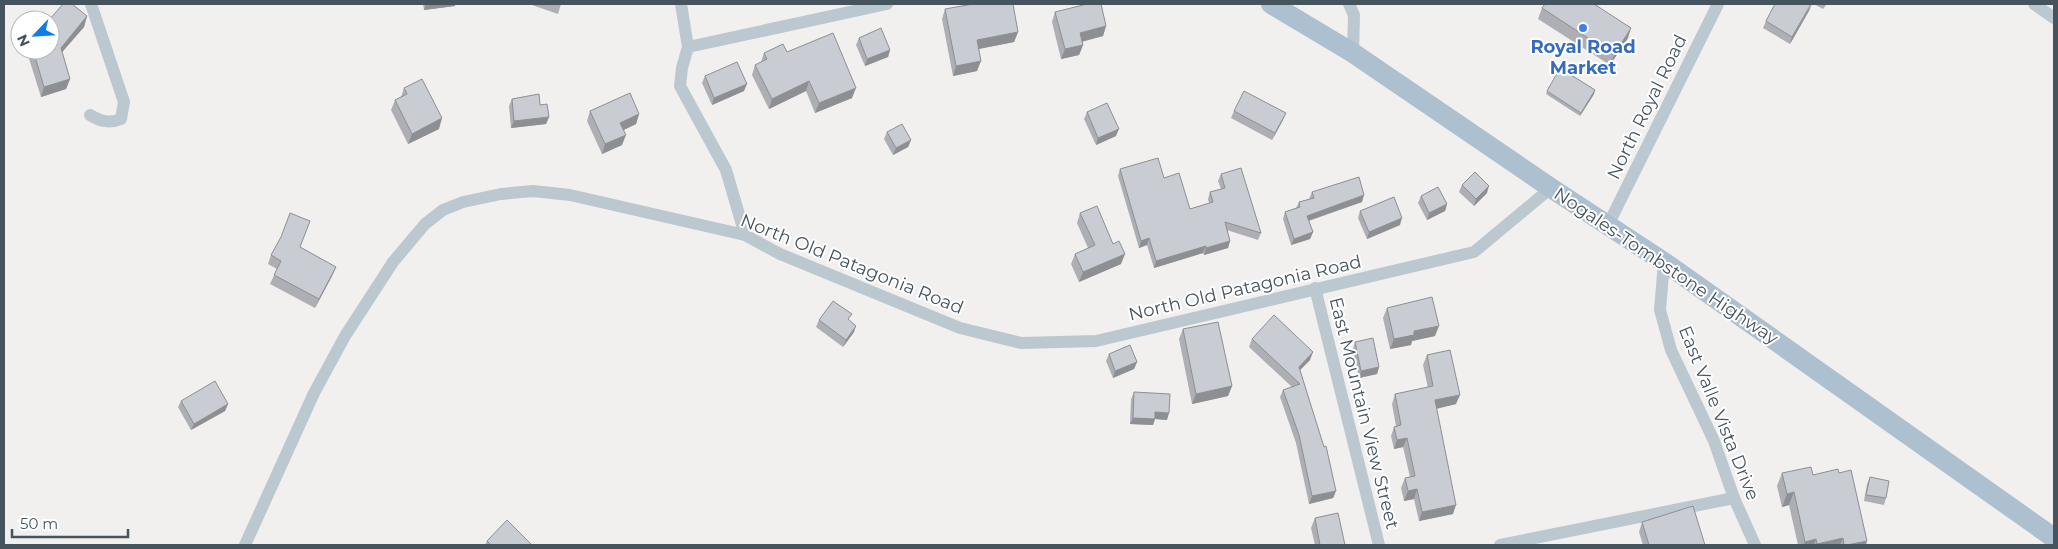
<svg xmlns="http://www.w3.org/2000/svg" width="2058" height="549" viewBox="0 0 2058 549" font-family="Montserrat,sans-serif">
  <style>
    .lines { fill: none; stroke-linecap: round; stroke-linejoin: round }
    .minor { stroke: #bcc8cf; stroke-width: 12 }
    .primary { stroke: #adc0d0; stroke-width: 20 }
    .wall { fill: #adafb5 }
    .shaded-wall { fill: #8d8f93 }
    .building { fill: #c9ccd2; stroke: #8d8f93 }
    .shop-dot { fill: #3f7fe0; stroke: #fff; stroke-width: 2 }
    .labels { text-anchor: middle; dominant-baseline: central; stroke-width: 4; stroke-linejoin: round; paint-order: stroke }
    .shop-label { font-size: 18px; font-weight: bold; fill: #366cbe; stroke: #fff }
    .street-label { font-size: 18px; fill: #46545e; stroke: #fff }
  </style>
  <rect width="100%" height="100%" fill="#f2efef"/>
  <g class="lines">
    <g class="minor">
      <path d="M681,4L688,47L682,68L680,86L726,170L745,235"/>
      <path d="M1349,4L1354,15L1353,53"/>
      <path d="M2034,4L2054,18"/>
      <path d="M688,47L887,4"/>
      <path d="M90,115C100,121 109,124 121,119L124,102L91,4"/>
      <path d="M1608,225L1718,4"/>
      <path d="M1664,262L1660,310L1671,350L1714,441L1734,498L1755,545"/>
      <path d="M1315,288L1379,545"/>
      <path d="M245,545L314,393L345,336L393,262L425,224L443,210L463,202L501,194L533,191L570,195L745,235L780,254L960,328L1021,343L1096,341L1474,252L1551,188"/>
      <path d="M1500,545L1734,498"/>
    </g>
    <path class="primary" d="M1271,4L1353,53L1551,188L1664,262L2054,538"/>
  </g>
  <g class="wall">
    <path d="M423,4H455V6L424,10Z"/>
    <path d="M532,4H561L558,14L532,5Z"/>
    <path d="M1814,4H1827L1823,9Z"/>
    <path d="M1542,8L1628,38L1610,65L1538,19Z"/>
    <path d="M945,9L1018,32L1014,42L979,49L977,71L953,76L942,19Z"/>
    <path d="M1810,9L1790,44L1763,28L1766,21Z"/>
    <path d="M1055,12L1106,26L1103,36L1082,42L1083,45L1079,55L1061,59L1052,22Z"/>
    <path d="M87,16L84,27L62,52L70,79L66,89L41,97L27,52V50H50Z"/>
    <path d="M859,38L890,50L888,57L865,66L856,45Z"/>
    <path d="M787,52L852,98L815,113L806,91L769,109L752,75L755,65L761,62L764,53Z"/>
    <path d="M705,76L744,91L712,105L702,83Z"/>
    <path d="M404,88L439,129L408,144L391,110L395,100L401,97Z"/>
    <path d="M1547,91L1594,94L1580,116L1546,94Z"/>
    <path d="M512,99L540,105L549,117L546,124L511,128L509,106Z"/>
    <path d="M590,111L639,114L636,124L624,130L622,145L602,154L587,121Z"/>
    <path d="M1234,111L1283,120L1272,140L1231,118Z"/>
    <path d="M1087,112L1116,136L1096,145L1084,119Z"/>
    <path d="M887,132L911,140L908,147L893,155L884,139Z"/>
    <path d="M1120,169L1164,178L1190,209L1209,203L1208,199L1210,192L1221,189L1218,181L1221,174L1261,233L1258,240L1227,230L1230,241L1228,248L1204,255L1203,253L1154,268L1147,245L1139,248L1118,176Z"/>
    <path d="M1462,185L1487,193L1474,206L1459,192Z"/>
    <path d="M1312,192L1362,202L1309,221L1313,232L1310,239L1291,245L1283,219L1285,212L1296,208L1299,202L1309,199Z"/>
    <path d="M1421,196L1447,204L1445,211L1427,220L1418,203Z"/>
    <path d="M1360,211L1400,225L1367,239L1358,218Z"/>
    <path d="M1080,213L1121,264L1079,282L1071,264L1075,254L1088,248L1077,223Z"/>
    <path d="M300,247L336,267L332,276L315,308L270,284L277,269L268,264L271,255Z"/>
    <path d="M1387,308L1435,336L1412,341L1411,345L1390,349L1383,318Z"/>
    <path d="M819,320L849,321L854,332L843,347L816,327Z"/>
    <path d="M1183,329L1232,386L1228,396L1192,404L1179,339Z"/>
    <path d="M1252,339L1310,360L1300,370L1336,491L1333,498L1309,504L1296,443L1280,397L1283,390L1292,387L1249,347Z"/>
    <path d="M1355,342L1379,367L1377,374L1359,378L1353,349Z"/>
    <path d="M1109,354L1137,362L1134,369L1113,378L1106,361Z"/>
    <path d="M1427,355L1456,404L1436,409L1453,514L1419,521L1414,499L1404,501L1401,488L1405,478L1410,477L1403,447L1394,449L1391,436L1394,427L1396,426L1392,404L1395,394L1428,388L1423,365Z"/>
    <path d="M1134,392L1167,420L1155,419L1153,425L1130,424L1131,399Z"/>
    <path d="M181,401L228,404L225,411L191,430L178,407Z"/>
    <path d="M1782,473L1813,475L1866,545H1798L1789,505L1782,507L1777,486Z"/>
    <path d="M1870,477L1886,498L1884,505L1864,501L1867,484Z"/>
    <path d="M1315,518L1345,545H1315L1311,528Z"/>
    <path d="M1642,522L1705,545H1643L1639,532Z"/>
    <path d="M487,541L532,545H485Z"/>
  </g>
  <g class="shaded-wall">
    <path d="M426,4H455V6L424,10Z"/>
    <path d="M1812,4L1810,9L1790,44L1792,37Z"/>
    <path d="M87,16L84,27L57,58L61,48Z"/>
    <path d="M1106,26L1103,36L1076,43L1080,33Z"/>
    <path d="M1631,28L1628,38L1610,65L1614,55Z"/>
    <path d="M1018,32L1014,42L973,50L977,40Z"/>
    <path d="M1083,45L1079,55L1061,59L1065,49Z"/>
    <path d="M890,50L888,57L865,66L867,59Z"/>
    <path d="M981,61L977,71L953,76L956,66Z"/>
    <path d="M70,79L66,89L41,97L44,87Z"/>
    <path d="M809,81L806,91L769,109L772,99Z"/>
    <path d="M747,84L744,91L712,105L714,98Z"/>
    <path d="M856,88L852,98L815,113L819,103Z"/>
    <path d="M1595,90L1594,94L1580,116L1581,113Z"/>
    <path d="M1286,113L1283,120L1272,140L1275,133Z"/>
    <path d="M639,114L636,124L617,133L620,123Z"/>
    <path d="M549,117L546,124L511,128L514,121Z"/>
    <path d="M442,118L439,129L408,144L412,134Z"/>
    <path d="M1119,129L1116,136L1096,145L1098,138Z"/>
    <path d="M626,135L622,145L602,154L605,144Z"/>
    <path d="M911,140L908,147L893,155L896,148Z"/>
    <path d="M1489,186L1487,193L1474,206L1476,199Z"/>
    <path d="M1364,195L1362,202L1304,222L1307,216Z"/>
    <path d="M1447,204L1445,211L1427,220L1429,213Z"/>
    <path d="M1402,218L1400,225L1367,239L1369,232Z"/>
    <path d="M1313,232L1310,239L1291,245L1294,239Z"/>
    <path d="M1149,238L1147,245L1139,248L1141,241Z"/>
    <path d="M1230,241L1228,248L1204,255L1206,248Z"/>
    <path d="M1206,246L1203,253L1154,268L1156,261Z"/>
    <path d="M1125,254L1121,264L1079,282L1083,272Z"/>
    <path d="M336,267L332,276L315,308L319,299Z"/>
    <path d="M856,326L854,332L843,347L846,340Z"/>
    <path d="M1439,326L1435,336L1412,341L1411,345L1390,349L1394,339L1414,331Z"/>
    <path d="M1313,352L1310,360L1296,374L1299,367Z"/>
    <path d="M1137,362L1134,369L1113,378L1115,371Z"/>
    <path d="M1379,367L1377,374L1359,378L1361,371Z"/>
    <path d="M1232,386L1228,396L1192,404L1196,394Z"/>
    <path d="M1460,395L1456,404L1431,410L1435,400Z"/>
    <path d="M228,404L225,411L191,430L194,424Z"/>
    <path d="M1155,412L1169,413L1167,420L1155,419L1153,425L1130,424L1133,418Z"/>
    <path d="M1407,438L1403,447L1394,449L1397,440Z"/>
    <path d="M1417,489L1414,499L1404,501L1408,491Z"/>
    <path d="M1336,491L1333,498L1309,504L1312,496Z"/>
    <path d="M1794,492L1789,505L1782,507L1787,494Z"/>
    <path d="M1456,505L1453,514L1419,521L1422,512Z"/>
    <path d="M1843,538L1840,545H1816L1817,544Z"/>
    <path d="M1816,539L1814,545H1803L1805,542Z"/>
    <path d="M1867,541L1866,545H1847Z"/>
  </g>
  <g class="building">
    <path d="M63,4H72L87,16L61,48L70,79L44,87L33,50H50V20H49Z"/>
    <path d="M973,4H1013L1018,32L977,40L981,61L956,66L945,9Z"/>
    <path d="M1087,4H1101L1106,26L1080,33L1083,45L1065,49L1055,12Z"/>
    <path d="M1545,4H1594L1631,28L1614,55L1542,8Z"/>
    <path d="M1775,4H1811L1792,37L1766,21Z"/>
    <path d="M881,28L890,50L867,59L859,38Z"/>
    <path d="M833,33L856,88L819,103L809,81L772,99L755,65L767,59L764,53L783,44L787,52Z"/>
    <path d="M737,62L747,84L714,98L705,76Z"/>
    <path d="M1560,68L1595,90L1581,113L1547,91Z"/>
    <path d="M422,79L442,118L412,134L395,100L407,94L404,88Z"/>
    <path d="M1244,91L1286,113L1275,133L1234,111Z"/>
    <path d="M630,93L639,114L620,123L626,135L605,144L590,111Z"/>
    <path d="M539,94L540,105L547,104L549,117L514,121L512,99Z"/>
    <path d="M1107,103L1119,129L1098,138L1087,112Z"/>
    <path d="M902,124L911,140L896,148L887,132Z"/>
    <path d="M1158,158L1164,178L1179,173L1190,209L1213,202L1210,192L1225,188L1221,174L1241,168L1261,233L1225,222L1230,241L1206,248V246L1156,261L1149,238L1141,241L1120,169Z"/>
    <path d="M1475,172L1489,186L1476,199L1462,185Z"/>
    <path d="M1359,177L1364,195L1307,216L1313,232L1294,239L1285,212L1300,207L1299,202L1314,198L1312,192Z"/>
    <path d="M1438,187L1447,204L1429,213L1421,196Z"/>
    <path d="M1394,197L1402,218L1369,232L1360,211Z"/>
    <path d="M1097,206L1113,244L1119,241L1125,254L1083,272L1075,254L1095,245L1080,213Z"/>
    <path d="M290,213L310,221L300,247L336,267L319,299L274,275L281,261L271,255L281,237Z"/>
    <path d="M1432,297L1439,326L1414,331V335L1394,339L1387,308Z"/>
    <path d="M833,301L852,314L848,319L856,326L846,340L819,320Z"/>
    <path d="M1274,315L1313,352L1299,367L1324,447L1326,446L1336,491L1312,496L1299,435L1283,390L1300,384L1252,339Z"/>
    <path d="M1218,322L1232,386L1196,394L1183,329Z"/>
    <path d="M1373,338L1379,367L1361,371L1355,342Z"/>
    <path d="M1130,345L1137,362L1115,371L1109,354Z"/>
    <path d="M1450,350L1460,395L1435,400L1456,505L1422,512L1417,489L1408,491L1405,478L1415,476L1407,438L1397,440L1394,427L1401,425L1395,394L1433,386L1427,355Z"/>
    <path d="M215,381L228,404L194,424L181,401Z"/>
    <path d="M1134,392L1170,394L1169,413L1155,412V419L1133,418Z"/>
    <path d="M1811,467L1813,475L1838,469L1839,473L1851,470L1867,541L1847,545H1844L1843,538L1817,544L1816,539L1805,542L1794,492L1787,494L1782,473Z"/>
    <path d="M1870,477L1889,481L1886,498L1866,495Z"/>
    <path d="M1693,506L1705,545H1649L1642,522Z"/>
    <path d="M1338,513L1345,545H1320L1315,518Z"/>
    <path d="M507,520L532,545H491L487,541Z"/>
  </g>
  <circle class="shop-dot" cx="1583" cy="28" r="5"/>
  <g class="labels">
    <g class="shop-label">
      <text x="1583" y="47">Royal Road<tspan x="1583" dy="21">Market</tspan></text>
    </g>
    <g class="street-label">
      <text transform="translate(1647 107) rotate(-64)">North Royal Road</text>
      <text transform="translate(852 264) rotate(22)">North Old Patagonia Road</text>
      <text transform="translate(1666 266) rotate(34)">Nogales-Tombstone Highway</text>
      <text transform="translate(1245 288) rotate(-13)">North Old Patagonia Road</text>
      <text transform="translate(1364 413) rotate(76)">East Mountain View Street</text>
      <text transform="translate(1719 413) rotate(68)">East Valle Vista Drive</text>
    </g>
  </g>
  <rect width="2058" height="549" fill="none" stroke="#46545e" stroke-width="10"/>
  <g transform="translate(35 35) rotate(245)"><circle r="24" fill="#ffffff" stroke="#b5bbbf"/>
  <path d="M0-4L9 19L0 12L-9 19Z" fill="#0e7ced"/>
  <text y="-8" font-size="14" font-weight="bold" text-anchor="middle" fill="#46545e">N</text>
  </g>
  <path d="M12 529v8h116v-8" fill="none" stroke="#46545e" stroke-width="2.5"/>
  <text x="20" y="529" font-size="15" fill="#46545e" stroke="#ffffff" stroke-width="4" paint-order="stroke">50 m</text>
</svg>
